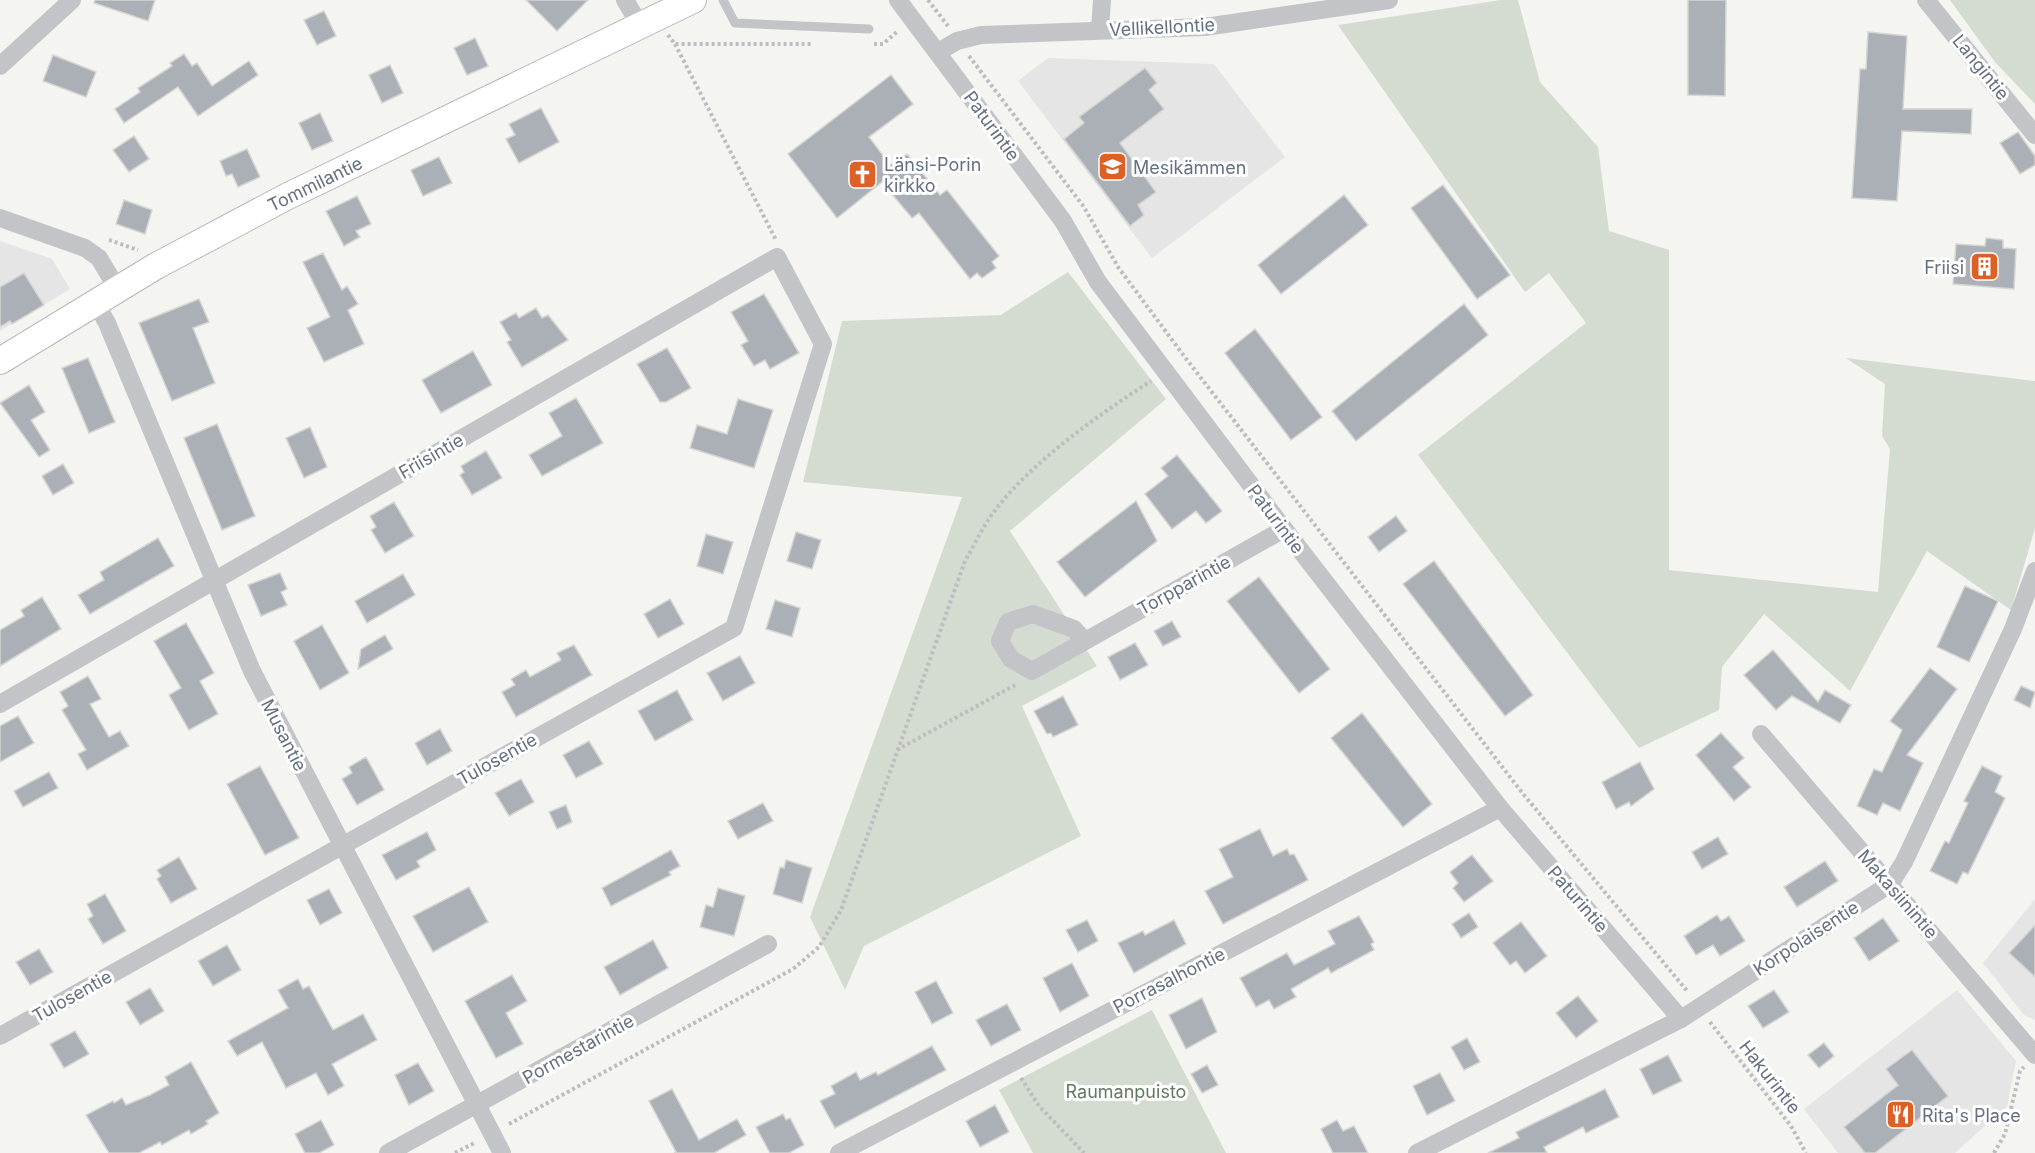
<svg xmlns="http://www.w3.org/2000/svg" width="2035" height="1153" viewBox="0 0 2035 1153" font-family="Inter,sans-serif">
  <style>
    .built { fill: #e4e5e4 }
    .green { fill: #d4dbd1 }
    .building { fill: #aab0b6; stroke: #d5d5d3; stroke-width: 1.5 }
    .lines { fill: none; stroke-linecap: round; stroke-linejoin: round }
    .secondary-casing { stroke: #b4b8bc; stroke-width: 28 }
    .path { stroke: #bbbdbf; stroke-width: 4; stroke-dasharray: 3 3; stroke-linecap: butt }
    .lane { stroke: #c2c4c8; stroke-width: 9 }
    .street { stroke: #c2c4c8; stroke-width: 18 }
    .secondary { stroke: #fff; stroke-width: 26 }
    .labels { text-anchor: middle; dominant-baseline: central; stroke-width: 6; stroke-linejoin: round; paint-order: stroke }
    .street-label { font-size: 18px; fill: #647180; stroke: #fff }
    .poi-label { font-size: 18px; fill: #647180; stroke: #fff; text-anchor: start }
    .park-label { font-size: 18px; fill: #657862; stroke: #fff }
  </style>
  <rect width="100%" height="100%" fill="#f4f4f0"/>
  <g class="built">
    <path d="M1048,58L1214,64L1285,157L1152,258L1018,81Z"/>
    <path d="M0,241L52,259L70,289L0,331Z"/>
    <path d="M2035,899V1020L2024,1015L1983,963Z"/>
    <path d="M1957,990L2016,1061L2007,1106L1955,1153H1838L1804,1109Z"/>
  </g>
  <g class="green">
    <path d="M1501,0H1518L1540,82L1598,147L1609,231L1669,250V570L1878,592L1890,449L1882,436L1885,384L1846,358L2035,381V528L2011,610L1927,551L1850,691L1764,614L1722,667L1719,710L1639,748L1418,455L1586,323L1549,273L1525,292L1338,25Z"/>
    <path d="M1950,0H2035V104L1995,62Z"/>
    <path d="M1068,272L1166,399L1010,531L1097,666L1022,706L1081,836L864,946L845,990L810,917L962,497L803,482L842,321L1001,315Z"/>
    <path d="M1152,1010L1226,1153H1033L999,1090Z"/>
  </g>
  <g class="building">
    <path d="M95,0H155L148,21L94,3Z"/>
    <path d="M526,0H588L557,31Z"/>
    <path d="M1688,0H1726L1725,96L1688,95Z"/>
    <path d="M324,11L336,36L317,45L304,20Z"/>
    <path d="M1868,32L1907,36L1903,109H1972L1971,134L1902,131L1897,201L1852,198L1860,69H1866Z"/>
    <path d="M475,38L488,66L467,75L454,48Z"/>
    <path d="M184,54L192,66L197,63L212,86L249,61L258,75L198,116L178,87L124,123L115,109L140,92L138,88L172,66L170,63Z"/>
    <path d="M53,55L96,72L86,97L43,81Z"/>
    <path d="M390,65L403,93L382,103L369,75Z"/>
    <path d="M1145,68L1157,83L1149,90L1164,109L1120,143L1156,192L1138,205L1144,215L1130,226L1064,139L1084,123L1079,117Z"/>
    <path d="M891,75L913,104L869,137L890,165L907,154L940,195L947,190L999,256L992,262L996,268L982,278L977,273L970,279L919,213L912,218L882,182L837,218L788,154Z"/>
    <path d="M541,108L559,142L519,163L506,139L515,135L509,124Z"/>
    <path d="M320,113L333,141L312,150L299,123Z"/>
    <path d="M2018,132L2035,156V165L2020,174L2000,143Z"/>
    <path d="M134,136L149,159L129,172L113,150Z"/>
    <path d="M247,149L260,177L238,187L232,174L226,176L220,161Z"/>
    <path d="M439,157L452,183L423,196L411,170Z"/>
    <path d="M1443,185L1510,275L1477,299L1411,208Z"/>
    <path d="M1344,195L1368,225L1281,294L1258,265Z"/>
    <path d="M357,196L371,224L356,231L360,237L344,246L326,211Z"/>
    <path d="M124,200L152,210L145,234L116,224Z"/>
    <path d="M1986,238L2003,240V248L2016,249L2014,289L1953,284L1956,244L1985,246Z"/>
    <path d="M323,253L342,290L347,286L358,304L348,310L364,344L324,362L307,328L330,317L303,262Z"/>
    <path d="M24,273L44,305L12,324L10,321L0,327V287Z"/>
    <path d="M764,294L799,353L770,369L765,360L754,366L741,345L748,341L731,312Z"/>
    <path d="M199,299L209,322L193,328L215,383L172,401L139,323Z"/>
    <path d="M1464,304L1488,335L1356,441L1332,411Z"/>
    <path d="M536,308L542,318L548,315L568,340L522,367L507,342L511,340L500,322L516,313L519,318Z"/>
    <path d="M1255,329L1322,417L1291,440L1225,353Z"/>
    <path d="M667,348L691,388L666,402H660L637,364Z"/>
    <path d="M473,351L492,385L441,413L422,380Z"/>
    <path d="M88,358L115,422L89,433L62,368Z"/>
    <path d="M29,385L45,412L31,420L50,450L39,457L0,403Z"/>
    <path d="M576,398L603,443L542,476L529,455L562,436L549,413Z"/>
    <path d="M738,399L773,410L754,468L690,448L697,425L727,434Z"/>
    <path d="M217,424L255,516L222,530L184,438Z"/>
    <path d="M310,427L327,467L304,478L286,438Z"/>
    <path d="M486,451L502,478L472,495L460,475L464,472L461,466Z"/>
    <path d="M1177,455L1222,511L1206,523L1196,511L1172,529L1145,494L1168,476L1161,468Z"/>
    <path d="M63,464L74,483L53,495L42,476Z"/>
    <path d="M1136,501L1157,541L1085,597L1057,562Z"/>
    <path d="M394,502L414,536L385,553L371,530L376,527L370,516Z"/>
    <path d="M1396,516L1407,531L1379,552L1368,537Z"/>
    <path d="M796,532L821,540L812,569L787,561Z"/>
    <path d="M706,534L733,542L723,574L697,566Z"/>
    <path d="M158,538L174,566L90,614L78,595L104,580L100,572Z"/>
    <path d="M1434,561L1533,695L1505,716L1403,584Z"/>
    <path d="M280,573L287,589L281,592L287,605L261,616L248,585Z"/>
    <path d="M403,574L415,595L367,623L355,601Z"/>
    <path d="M1259,577L1330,669L1299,693L1227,601Z"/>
    <path d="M1965,586L1998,601L1969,662L1937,647Z"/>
    <path d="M42,597L61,629L0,666V630L24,616L21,610Z"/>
    <path d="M670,599L684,624L658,638L644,614Z"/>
    <path d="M775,600L800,608L792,637L766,629Z"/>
    <path d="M1172,621L1181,637L1163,646L1154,631Z"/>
    <path d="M186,623L214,673L200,681L218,714L189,730L169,695L181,688L154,641Z"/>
    <path d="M322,625L349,673L320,690L294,641Z"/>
    <path d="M385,635L393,649L358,669L361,649Z"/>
    <path d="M1135,643L1148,665L1120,680L1108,657Z"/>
    <path d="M574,645L592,675L516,717L502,692L515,685L511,679L526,670L530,677L561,660L557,653Z"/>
    <path d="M1773,650L1818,702L1825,690L1851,705L1840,723L1792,696L1776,710L1744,675Z"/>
    <path d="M740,656L755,683L723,701L707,673Z"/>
    <path d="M1930,668L1957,689L1907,755L1923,763L1900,811L1883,803L1877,815L1857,806L1874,769L1882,772L1902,730L1890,721Z"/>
    <path d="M88,676L101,699L90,704L109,737L120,731L129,746L87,770L78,754L86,750L62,710L68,706L60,692Z"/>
    <path d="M2021,686L2035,692L2030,708L2014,700Z"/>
    <path d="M677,690L693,720L655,741L638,711Z"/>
    <path d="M1063,696L1078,725L1053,737L1051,733L1047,734L1034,711Z"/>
    <path d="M1362,713L1432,804L1403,827L1331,738Z"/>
    <path d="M18,716L34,743L0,762V726Z"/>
    <path d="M440,729L452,751L427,765L415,743Z"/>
    <path d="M1721,733L1744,758L1733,767L1751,787L1734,801L1696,755Z"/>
    <path d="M589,741L603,764L576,778L563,755Z"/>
    <path d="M366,757L384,790L357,805L342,779L352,773L349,767Z"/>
    <path d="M1640,762L1654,789L1631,806L1629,802L1616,809L1602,782Z"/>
    <path d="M260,766L299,838L265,855L227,784Z"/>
    <path d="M1982,766L2002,776L1995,792L2005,798L1968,874L1963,872L1957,884L1930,871L1945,841L1949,843L1968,803L1964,801Z"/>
    <path d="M49,772L58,788L23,807L14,791Z"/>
    <path d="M521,779L534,802L509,816L495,793Z"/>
    <path d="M763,803L773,821L738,839L728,821Z"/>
    <path d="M566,805L572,822L557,829L549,812Z"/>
    <path d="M1260,829L1273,856L1287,849L1290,855L1294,854L1308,880L1223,924L1205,891L1233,877L1219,849Z"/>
    <path d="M427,832L436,850L417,861L420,867L396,880L382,855Z"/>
    <path d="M1718,837L1728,854L1702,869L1692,852Z"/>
    <path d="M671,850L680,866L669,872L671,875L611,906L602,888Z"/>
    <path d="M1472,855L1493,881L1464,902L1453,888L1458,883L1450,872Z"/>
    <path d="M179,857L197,889L171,903L157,879L161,876L157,870Z"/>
    <path d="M786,860L812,868L802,903L773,894L780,867L784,868Z"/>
    <path d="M1825,861L1838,881L1797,907L1784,887Z"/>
    <path d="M469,887L488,922L433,952L413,916Z"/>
    <path d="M718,888L745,896L734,936L700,927L706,905L713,907Z"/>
    <path d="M329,889L342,913L320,925L307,900Z"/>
    <path d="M105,894L126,931L103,944L88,919L93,916L87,904Z"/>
    <path d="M1469,913L1478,927L1461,938L1452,924Z"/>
    <path d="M1717,915L1721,921L1729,916L1745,941L1720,956L1713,945L1696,955L1684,936Z"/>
    <path d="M1359,916L1374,942L1371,944L1374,950L1331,973L1328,968L1291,989L1296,997L1274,1009L1269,1000L1256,1007L1240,978L1287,953L1294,965L1335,944L1328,931Z"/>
    <path d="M1883,918L1899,941L1869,961L1854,938Z"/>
    <path d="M1087,920L1098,941L1078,952L1066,930Z"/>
    <path d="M1174,920L1186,944L1134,973L1118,943L1143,931L1145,935Z"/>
    <path d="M1521,922L1547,956L1525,973L1516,961L1510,965L1493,943Z"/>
    <path d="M2035,925V977L2009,953Z"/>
    <path d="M653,940L668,968L620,995L604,967Z"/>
    <path d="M227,945L241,970L213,986L198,961Z"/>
    <path d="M39,949L53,972L30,985L16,962Z"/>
    <path d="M1072,963L1089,996L1060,1012L1043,978Z"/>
    <path d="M512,975L527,1001L506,1013L523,1044L496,1058L465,1001Z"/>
    <path d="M298,979L303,989L309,986L333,1030L363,1014L377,1040L332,1064L344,1086L328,1095L316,1073L286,1088L262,1042L237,1056L228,1041L288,1008L278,990Z"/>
    <path d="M936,981L953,1013L932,1024L915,992Z"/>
    <path d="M150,988L164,1011L140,1025L126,1002Z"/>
    <path d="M1774,990L1789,1012L1763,1028L1748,1006Z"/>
    <path d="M1578,996L1598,1021L1576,1038L1556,1013Z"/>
    <path d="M1202,998L1217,1032L1186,1049L1169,1015Z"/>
    <path d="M1007,1004L1021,1030L991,1046L976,1020Z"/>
    <path d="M75,1031L89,1054L64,1068L50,1044Z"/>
    <path d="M1467,1038L1480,1062L1464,1070L1451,1047Z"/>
    <path d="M1824,1043L1834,1056L1819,1068L1808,1055Z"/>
    <path d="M932,1046L946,1070L835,1128L820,1101L835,1094L831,1086L856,1072L860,1080L876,1072L878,1075Z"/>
    <path d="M1912,1050L1948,1096L1875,1153H1865L1844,1127L1898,1085L1886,1069Z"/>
    <path d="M1668,1055L1682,1081L1653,1095L1640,1069Z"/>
    <path d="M191,1062L219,1113L206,1121L208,1124L191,1134L189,1130L162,1145L160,1142L139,1153H109L86,1115L113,1101L114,1103L122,1098L126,1105L150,1095L169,1085L165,1077Z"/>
    <path d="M418,1063L434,1091L409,1105L395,1075Z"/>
    <path d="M1207,1065L1218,1085L1202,1093L1191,1074Z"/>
    <path d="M1440,1073L1455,1101L1427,1115L1413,1086Z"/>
    <path d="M672,1089L699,1140L737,1119L746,1135L714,1153H674L676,1152L649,1101Z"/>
    <path d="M1605,1089L1619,1117L1586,1133L1583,1127L1544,1147L1547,1153H1488L1519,1138L1516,1132Z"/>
    <path d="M995,1105L1009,1132L980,1147L966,1121Z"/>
    <path d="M783,1114L786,1120L790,1118L804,1145L789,1153H770L756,1127Z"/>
    <path d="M321,1120L334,1145L319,1153H305L295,1134Z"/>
    <path d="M1337,1120L1343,1131L1354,1126L1368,1153H1333L1321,1129Z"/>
  </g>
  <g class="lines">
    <defs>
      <path id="secondary" d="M0,361L156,266L286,197L693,0"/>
    </defs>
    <use href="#secondary" class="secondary-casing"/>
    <g class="path">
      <path d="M928,0L948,26"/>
      <path d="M668,35L675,44H812"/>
      <path d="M675,44L776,240"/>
      <path d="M874,44H883L898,31"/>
      <path d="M969,56L1084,207L1118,267L1184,356L1524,795L1688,992"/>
      <path d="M109,240L138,250"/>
      <path d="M897,750L1017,684"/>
      <path d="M1710,1022L1791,1126L1806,1153"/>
      <path d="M1021,1078L1039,1106L1084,1153"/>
      <path d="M509,1124L793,969L819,947L841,910L965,561C974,546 982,528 993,513C1030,463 1098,415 1151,381"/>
      <path d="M455,1153L476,1142"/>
      <path d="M1994,1153L2005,1134L2020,1071L2024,1067"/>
    </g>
    <path class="lane" d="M723,0L735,23L869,29"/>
    <g class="street">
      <path d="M625,0L641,27"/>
      <path d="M898,0L1063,221L1098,282L1284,529L1500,808L1681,1019"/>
      <path d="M1926,0L2035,135"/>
      <path d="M1100,30L1102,0"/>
      <path d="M938,52L957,41L981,35L1205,27L1389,0"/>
      <path d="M0,66L72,0"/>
      <path d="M0,218L85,248L99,258L118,290"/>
      <path d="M96,303L107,323L252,671L502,1153"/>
      <path d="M1085,641L1074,629L1033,614L1008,622L1000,641L1011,659L1032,671L1284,529"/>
      <path d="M0,704L777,257L823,344L734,628L0,1036"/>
      <path d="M1761,734L2035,1055"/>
      <path d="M388,1153L768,944"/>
      <path d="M839,1153L1500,808"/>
      <path d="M1417,1153L1681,1019L1890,884L1904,862L2013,629L2035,571"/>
    </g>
    <use href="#secondary" class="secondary"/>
  </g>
  <defs>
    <symbol id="school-square" viewBox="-11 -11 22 22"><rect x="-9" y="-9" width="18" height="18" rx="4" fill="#dd6127" stroke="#fff"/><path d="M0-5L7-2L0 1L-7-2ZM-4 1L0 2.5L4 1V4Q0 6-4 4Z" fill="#fff"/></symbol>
    <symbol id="church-square" viewBox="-11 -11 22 22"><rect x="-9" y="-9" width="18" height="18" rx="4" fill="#dd6127" stroke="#fff"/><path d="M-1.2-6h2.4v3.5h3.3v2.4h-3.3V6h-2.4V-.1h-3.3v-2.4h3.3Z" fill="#fff"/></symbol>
    <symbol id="building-square" viewBox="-11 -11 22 22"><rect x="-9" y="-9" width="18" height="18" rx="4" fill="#dd6127" stroke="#fff"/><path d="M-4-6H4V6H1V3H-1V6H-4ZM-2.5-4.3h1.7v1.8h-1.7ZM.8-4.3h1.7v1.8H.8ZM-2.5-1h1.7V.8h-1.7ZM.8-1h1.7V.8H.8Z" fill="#fff"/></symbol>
    <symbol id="restaurant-square" viewBox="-11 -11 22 22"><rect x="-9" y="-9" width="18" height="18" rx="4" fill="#dd6127" stroke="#fff"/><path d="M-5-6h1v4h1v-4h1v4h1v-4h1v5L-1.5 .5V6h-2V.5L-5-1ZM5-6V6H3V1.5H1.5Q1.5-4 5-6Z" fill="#fff"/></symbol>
  </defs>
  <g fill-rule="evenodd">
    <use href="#school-square" x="1096" y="150" width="33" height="33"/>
    <use href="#church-square" x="846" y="158" width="33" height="33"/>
    <use href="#building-square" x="1968" y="250" width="33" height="33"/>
    <use href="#restaurant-square" x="1884" y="1098" width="33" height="33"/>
  </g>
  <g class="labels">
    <g class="street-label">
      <text transform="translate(1162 27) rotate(-3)">Vellikellontie</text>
      <text transform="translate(1981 67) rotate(51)">Langintie</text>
      <text transform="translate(992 126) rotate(54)">Paturintie</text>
      <text transform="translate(315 184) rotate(-26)">Tommilantie</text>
      <text transform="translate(431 456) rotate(-30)">Friisintie</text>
      <text transform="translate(1276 519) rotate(53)">Paturintie</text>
      <text transform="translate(1184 585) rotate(-29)">Torpparintie</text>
      <text transform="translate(284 735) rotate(63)">Musantie</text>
      <text transform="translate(497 759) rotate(-29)">Tulosentie</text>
      <text transform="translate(1898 894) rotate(49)">Makasiinintie</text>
      <text transform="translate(1578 899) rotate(49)">Paturintie</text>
      <text transform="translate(1806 938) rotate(-33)">Korpolaisentie</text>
      <text transform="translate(1169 980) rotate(-27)">Porrasalhontie</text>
      <text transform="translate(72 996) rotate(-29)">Tulosentie</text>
      <text transform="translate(578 1049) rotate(-29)">Pormestarintie</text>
      <text transform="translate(1770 1077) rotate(52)">Hakurintie</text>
    </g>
    <g class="poi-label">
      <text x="884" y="164">Länsi-Porin<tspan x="884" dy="21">kirkko</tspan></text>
      <text x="1133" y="167">Mesikämmen</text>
      <text x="1964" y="267" text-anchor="end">Friisi</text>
      <text x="1922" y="1115">Rita's Place</text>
    </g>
    <g class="park-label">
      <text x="1126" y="1091">Raumanpuisto</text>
    </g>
  </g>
</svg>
